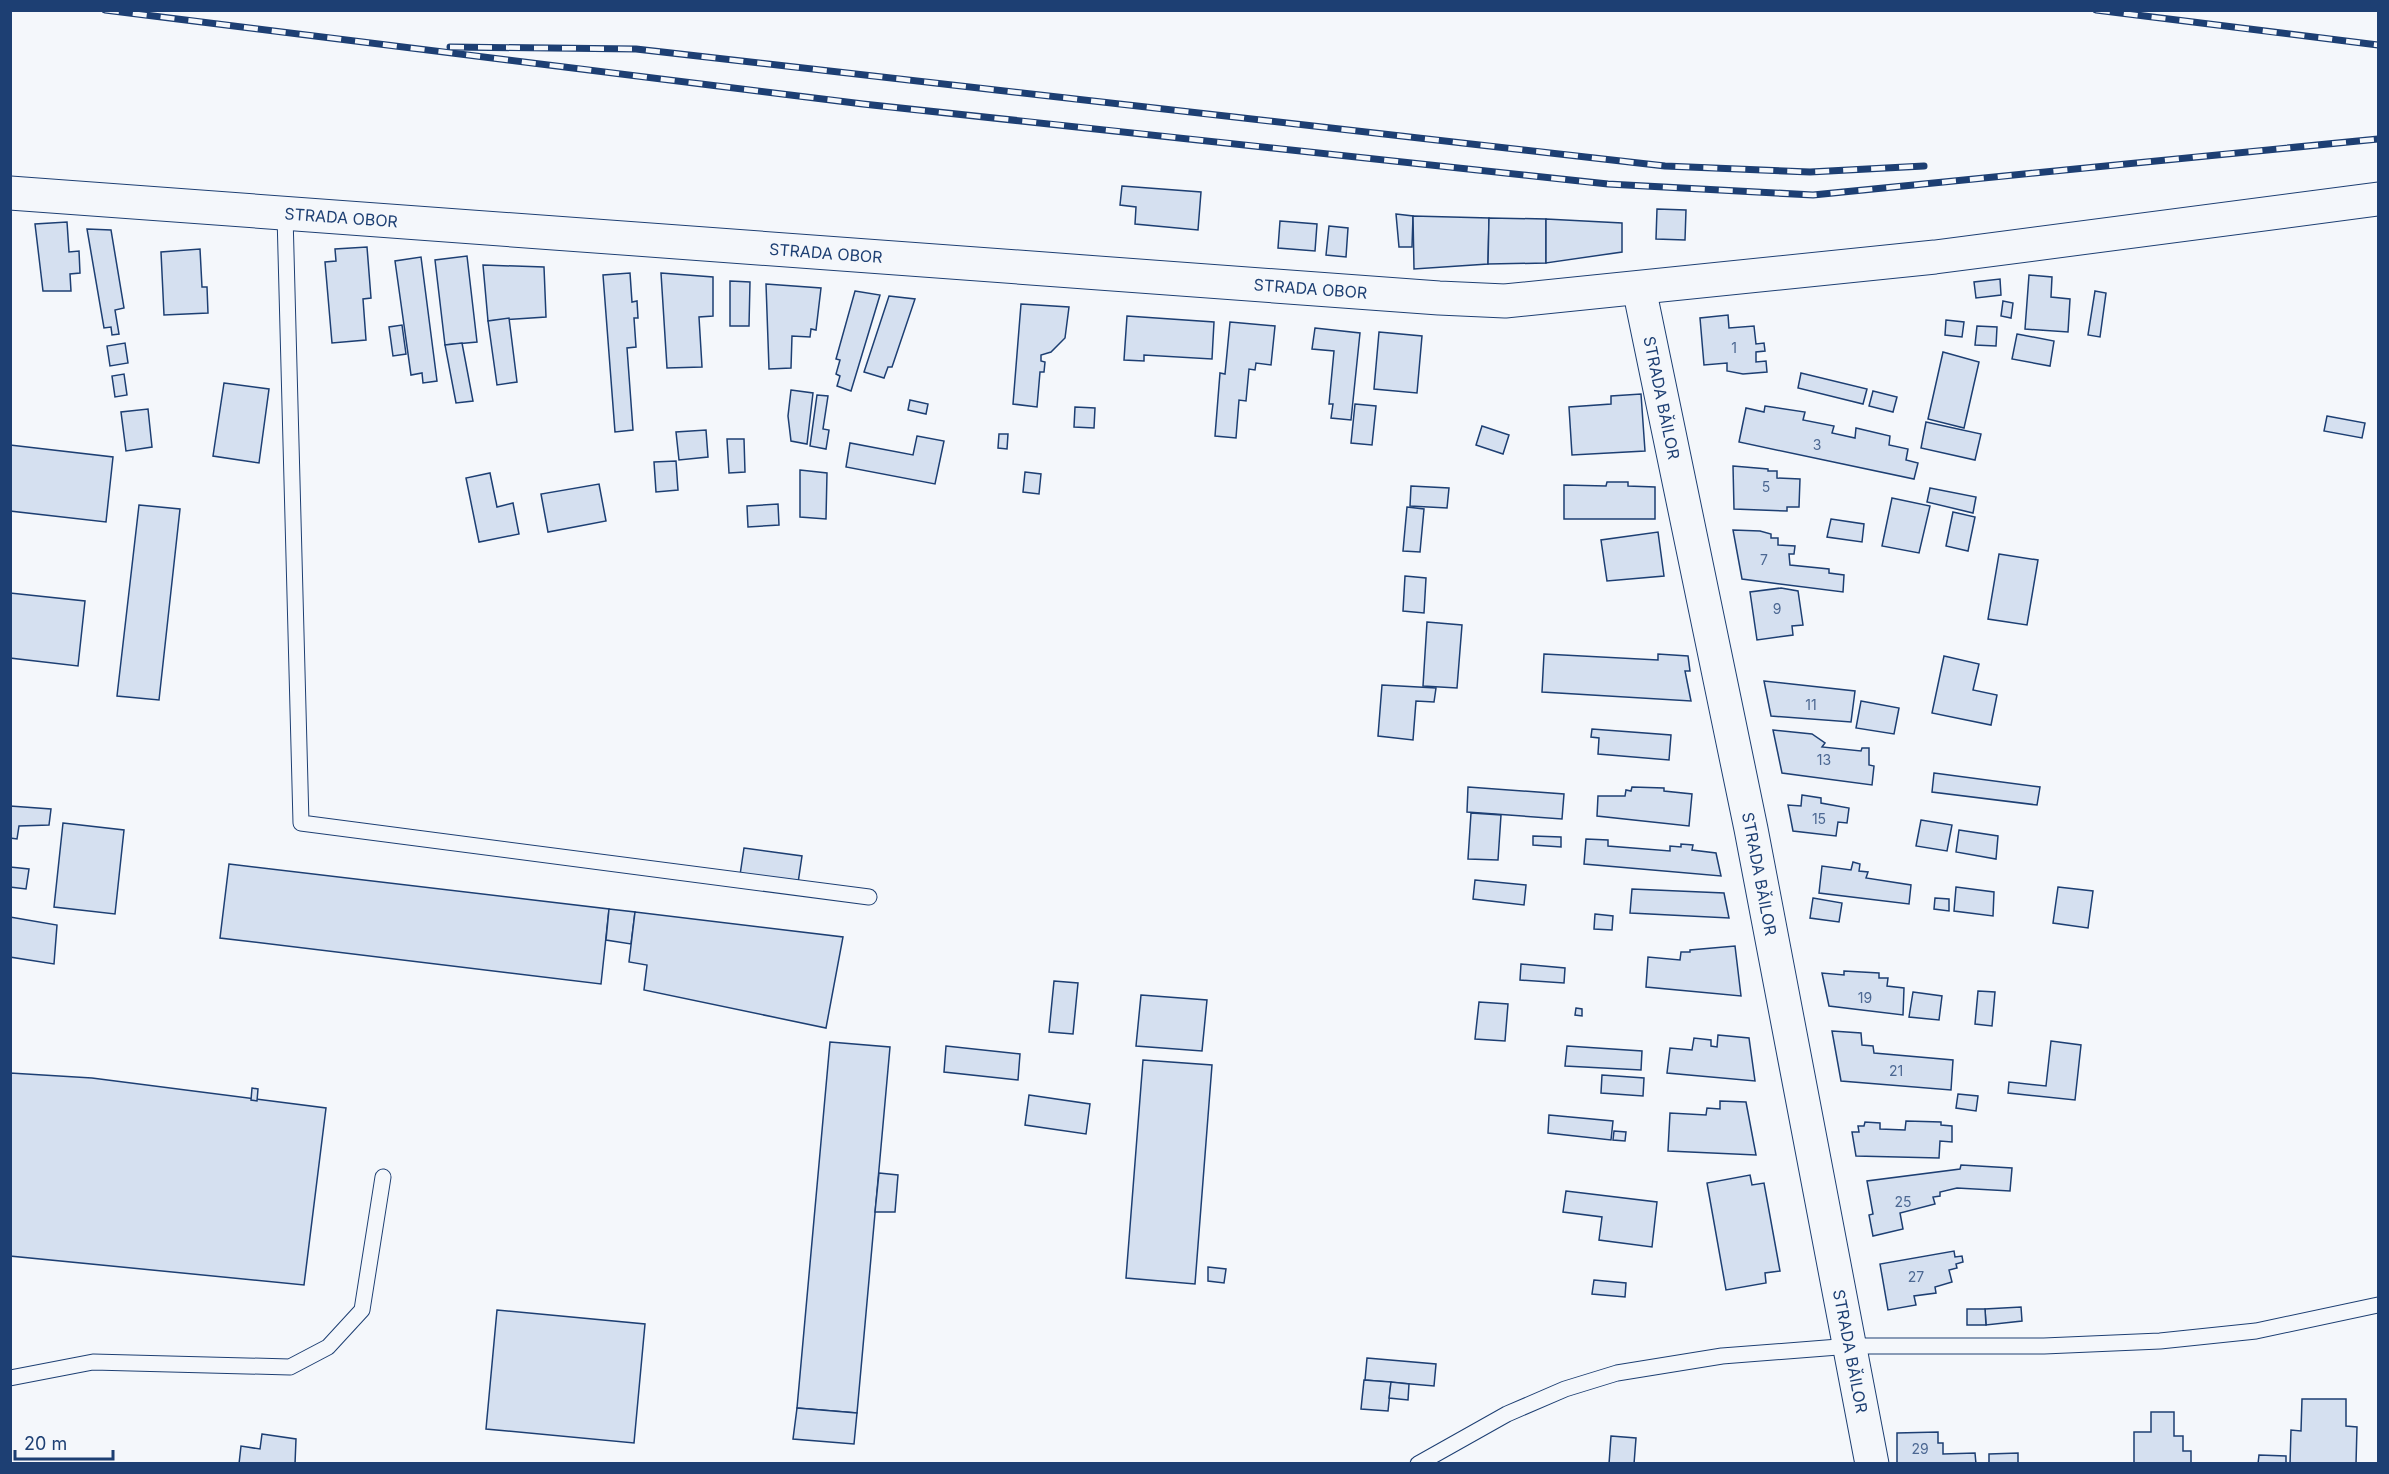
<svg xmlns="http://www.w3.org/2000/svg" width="2389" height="1474" viewBox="0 0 2389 1474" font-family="Inter,sans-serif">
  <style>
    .building { fill: #d5e0f0; stroke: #1d3f73; stroke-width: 1.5 }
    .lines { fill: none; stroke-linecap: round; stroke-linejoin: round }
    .service-casing { stroke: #1d3f73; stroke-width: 17 }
    .tertiary-casing { stroke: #1d3f73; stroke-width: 35 }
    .service { stroke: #f4f7fb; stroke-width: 15 }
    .tertiary { stroke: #f4f7fb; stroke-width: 33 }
    .rail-casing { stroke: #1d3f73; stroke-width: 7 }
    .rail { stroke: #f4f7fb; stroke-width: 4.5; stroke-dasharray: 14; stroke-linecap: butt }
    .labels { text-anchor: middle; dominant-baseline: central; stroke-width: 4.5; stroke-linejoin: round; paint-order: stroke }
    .number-label { font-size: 14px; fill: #4b6792 }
    .street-label { font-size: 16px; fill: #1d3f73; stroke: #f4f7fb }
  </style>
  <rect width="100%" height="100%" fill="#f4f7fb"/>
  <g class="building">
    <path d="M1122,186L1201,192L1198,230L1135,224L1136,207L1120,205Z"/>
    <path d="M1657,209L1686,210L1685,240L1656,239Z"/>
    <path d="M1396,214L1413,216L1412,247H1399Z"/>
    <path d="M1413,216L1489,218L1488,264L1414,269Z"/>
    <path d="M1489,218L1546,219V263L1488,264Z"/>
    <path d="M1546,219L1622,223V252L1546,263Z"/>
    <path d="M1280,221L1317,224L1315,251L1278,248Z"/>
    <path d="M67,222L69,252L79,251L80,273L70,274L71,291H43L35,224Z"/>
    <path d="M1329,226L1348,228L1346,257L1326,255Z"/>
    <path d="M87,229L111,230L124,308L115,310L119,334L112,335L111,327L104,328Z"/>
    <path d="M367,247L371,298L363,299L366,340L332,343L325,262L336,261L335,249Z"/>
    <path d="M200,249L202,287H207L208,313L164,315L161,252Z"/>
    <path d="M467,256L477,342L445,345L435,260Z"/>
    <path d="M421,257L437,381L423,383L422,373L411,375L395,261Z"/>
    <path d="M483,265L544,267L546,317L488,321Z"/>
    <path d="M630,273L632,302L637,301L638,318H634L636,347L627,348L633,430L615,432L603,275Z"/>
    <path d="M661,273L713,277V316L699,317L702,367L667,368Z"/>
    <path d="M2029,275L2052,277L2051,297L2070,299L2068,332L2025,329Z"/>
    <path d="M2000,279L2001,295L1976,298L1974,282Z"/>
    <path d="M730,281L750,282L749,326H730Z"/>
    <path d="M766,284L821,288L816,330L811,329L810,337L792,336L791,368L769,369Z"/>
    <path d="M855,291L880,295L851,391L837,386L840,376L836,374L840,360L836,359Z"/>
    <path d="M2095,291L2106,293L2100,337L2088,335Z"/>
    <path d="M889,296L915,299L892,367H888L884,378L864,372Z"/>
    <path d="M2003,301L2013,303L2011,318L2001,316Z"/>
    <path d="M1021,304L1069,307L1065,338L1051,352L1041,355V361L1045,362L1044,372H1040L1037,407L1013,404Z"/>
    <path d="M1728,315L1729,328L1754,326L1756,344L1764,343L1765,351L1756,352V362L1766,361L1767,372L1743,374L1727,371V363L1704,365L1700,318Z"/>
    <path d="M1127,316L1214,322L1212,359L1144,355V361L1124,360Z"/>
    <path d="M509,318L517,382L497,385L488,321Z"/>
    <path d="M1946,320L1964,322L1962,337L1945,335Z"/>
    <path d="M1230,322L1275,326L1271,365L1256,363L1255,370L1249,369L1246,401L1239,400L1236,438L1215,436L1220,373L1225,374Z"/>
    <path d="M402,325L406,354L393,356L389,327Z"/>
    <path d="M1977,326L1997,327L1996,346L1975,345Z"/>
    <path d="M1315,328L1360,333L1351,420L1331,418L1333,404H1329L1334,351L1312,349Z"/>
    <path d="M1379,332L1422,336L1417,393L1374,389Z"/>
    <path d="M2017,334L2054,341L2050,366L2012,359Z"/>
    <path d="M125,343L128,363L110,366L107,346Z"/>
    <path d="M462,343L473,401L456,403L445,345Z"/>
    <path d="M1943,352L1979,362L1964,428L1928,419Z"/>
    <path d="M1801,373L1867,389L1863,404L1798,388Z"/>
    <path d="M124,374L127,395L115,397L112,376Z"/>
    <path d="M224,383L269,389L259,463L213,456Z"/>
    <path d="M791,390L813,393L807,444L791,441L788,416Z"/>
    <path d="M1873,391L1897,397L1893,412L1869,406Z"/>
    <path d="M1641,394L1645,451L1572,455L1569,407L1611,404V396Z"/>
    <path d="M817,395L828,396L823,429L829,430L826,449L810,446Z"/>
    <path d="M910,400L928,404L926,414L908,410Z"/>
    <path d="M1355,404L1376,406L1372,445L1351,443Z"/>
    <path d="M1765,406L1805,412L1803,420L1834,426L1832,433L1855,438L1856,428L1890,436L1889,445L1908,449L1906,460L1918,463L1914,479L1739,442L1746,408L1764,412Z"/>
    <path d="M1075,407L1095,408L1094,428L1074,427Z"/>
    <path d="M148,409L152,447L126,451L121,412Z"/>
    <path d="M2327,416L2365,423L2362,438L2324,431Z"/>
    <path d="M1926,422L1981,434L1975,460L1921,448Z"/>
    <path d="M1482,426L1509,435L1503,454L1476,445Z"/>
    <path d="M706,430L708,457L679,460L676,432Z"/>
    <path d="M999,434H1008L1007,449L998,448Z"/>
    <path d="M917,436L944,441L935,484L846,467L850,443L913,455Z"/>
    <path d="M727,439H744L745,472L729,473Z"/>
    <path d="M10,445L113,457L106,522L10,511Z"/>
    <path d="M676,461L678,490L656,492L654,462Z"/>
    <path d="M1733,466L1768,469V471H1777V478L1800,479L1799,507H1787V511L1734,509Z"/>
    <path d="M800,470L827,473L826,519L800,517Z"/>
    <path d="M1025,472L1041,474L1039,494L1023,492Z"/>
    <path d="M490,473L497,507L513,503L519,534L479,542L466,478Z"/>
    <path d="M1607,482H1628V486L1655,487V519H1564V485L1606,486Z"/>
    <path d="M599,484L606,521L548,532L541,494Z"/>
    <path d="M1411,486L1449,488L1447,508L1410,506Z"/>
    <path d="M1930,488L1976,497L1973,513L1927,502Z"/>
    <path d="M1892,498L1930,506L1919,553L1882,546Z"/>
    <path d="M778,504L779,525L748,527L747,506Z"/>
    <path d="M139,505L180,509L159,700L117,696Z"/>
    <path d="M1407,507L1424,509L1420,552L1403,551Z"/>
    <path d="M1953,512L1975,517L1968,551L1946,546Z"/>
    <path d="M1831,519L1864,524L1862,542L1827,537Z"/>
    <path d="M1733,530L1760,531L1771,534V538H1778V545L1795,546L1794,554H1789L1790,565L1829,569V573L1844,575L1843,592L1742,579Z"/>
    <path d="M1658,532L1664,576L1607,581L1601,540Z"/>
    <path d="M1999,554L2038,560L2027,625L1988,619Z"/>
    <path d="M1405,576L1426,578L1424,613L1403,611Z"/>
    <path d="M1781,588L1798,591L1803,625L1792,626L1793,635L1757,640L1750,592Z"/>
    <path d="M10,593L85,601L78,666L10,658Z"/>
    <path d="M1427,622L1462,625L1457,688L1423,686Z"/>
    <path d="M1544,654L1658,660V654L1688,656L1690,671H1685L1691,701L1542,692Z"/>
    <path d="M1944,656L1979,664L1973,690L1997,695L1991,725L1932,713Z"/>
    <path d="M1764,681L1855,691L1851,722L1771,716Z"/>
    <path d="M1382,685L1436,688L1434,702L1416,701L1413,740L1378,736Z"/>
    <path d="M1861,701L1899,708L1894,734L1856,728Z"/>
    <path d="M1592,729L1671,735L1669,760L1598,754L1599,738L1591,737Z"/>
    <path d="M1773,730L1812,734L1825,743L1822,747L1861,751L1862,748H1869V765L1874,766L1872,785L1782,773Z"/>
    <path d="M1934,773L2040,787L2037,805L1932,792Z"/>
    <path d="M1468,787L1564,794L1562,819L1467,812Z"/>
    <path d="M1632,787L1664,788V791L1692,794L1689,826L1597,816L1598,796H1625L1626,790L1631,791Z"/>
    <path d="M1802,795L1821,798V803L1849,808L1847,823L1838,822L1836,836L1793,831L1788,805L1801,806Z"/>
    <path d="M10,806L51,809L49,825L19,826L17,839L10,838Z"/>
    <path d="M1471,813L1501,815L1498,860L1468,859Z"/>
    <path d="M1921,820L1952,825L1947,851L1916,846Z"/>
    <path d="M63,823L124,830L115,914L54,907Z"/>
    <path d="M1959,830L1998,836L1996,859L1956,852Z"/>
    <path d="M1533,836L1561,837V847L1533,845Z"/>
    <path d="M1586,839L1608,840V846L1670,851V846L1681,847V844L1693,845L1692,850L1716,853L1721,876L1584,864Z"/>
    <path d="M744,848L802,856L798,883L740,875Z"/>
    <path d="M1853,862L1860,864L1859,871L1868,872L1866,878L1911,885L1909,904L1819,893L1822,866L1851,870Z"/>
    <path d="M229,864L609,909L601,984L220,938Z"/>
    <path d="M10,867L29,869L26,889L10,887Z"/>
    <path d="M1475,880L1526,885L1524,905L1473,899Z"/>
    <path d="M1956,887L1994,892L1993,916L1954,911Z"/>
    <path d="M2058,887L2093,891L2088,928L2053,923Z"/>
    <path d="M1632,889L1724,893L1729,918L1630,913Z"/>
    <path d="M1813,898L1842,903L1839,922L1810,918Z"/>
    <path d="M1935,898L1949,899V911L1934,909Z"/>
    <path d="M609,909L635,912L631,944L606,940Z"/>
    <path d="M635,912L843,937L826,1028L644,990L647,965L629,962Z"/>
    <path d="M1595,914L1613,916L1612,930L1594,929Z"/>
    <path d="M10,917L57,925L54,964L10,957Z"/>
    <path d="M1735,946L1741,996L1646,987L1648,957L1680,960L1681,952H1690V950Z"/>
    <path d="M1521,964L1565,968L1564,983L1520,980Z"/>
    <path d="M1844,971L1879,973V978H1888L1887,986L1904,988L1903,1015L1829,1006L1822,973L1844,975Z"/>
    <path d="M1054,981L1078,983L1073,1034L1049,1032Z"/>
    <path d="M1978,991L1995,992L1992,1026L1975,1024Z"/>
    <path d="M1913,992L1942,996L1939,1020L1909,1017Z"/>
    <path d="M1141,995L1207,1000L1202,1051L1136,1046Z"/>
    <path d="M1479,1002L1508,1004L1505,1041L1475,1039Z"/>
    <path d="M1576,1008L1582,1009V1016L1575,1015Z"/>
    <path d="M1832,1031L1861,1033L1862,1045L1873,1046L1874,1053L1953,1060L1951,1090L1841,1081Z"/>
    <path d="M1718,1035L1749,1038L1755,1081L1667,1073L1670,1048L1692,1050L1694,1038L1711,1040V1046L1717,1047Z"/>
    <path d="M2051,1041L2081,1045L2075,1100L2008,1093L2009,1082L2046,1086Z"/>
    <path d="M830,1042L890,1047L857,1413L797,1408Z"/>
    <path d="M946,1046L1020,1054L1018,1080L944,1072Z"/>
    <path d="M1567,1046L1642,1051L1641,1070L1565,1066Z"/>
    <path d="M1143,1060L1212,1065L1195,1284L1126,1278Z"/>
    <path d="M10,1073L92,1078L326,1108L304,1285L10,1256Z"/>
    <path d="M1602,1075L1644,1078L1643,1096L1601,1093Z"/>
    <path d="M252,1088L258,1089L257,1101L251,1100Z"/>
    <path d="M1958,1094L1978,1096L1976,1111L1956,1108Z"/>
    <path d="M1029,1095L1090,1104L1086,1134L1025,1125Z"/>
    <path d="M1720,1101L1746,1102L1756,1155L1668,1151L1670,1113L1706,1115L1707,1108L1720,1109Z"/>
    <path d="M1549,1115L1613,1121L1611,1140L1548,1133Z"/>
    <path d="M1906,1121L1941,1122V1125L1952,1126V1142L1940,1141L1939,1158L1856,1156L1852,1132H1859L1858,1126H1864L1865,1122L1880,1123V1129L1905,1130Z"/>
    <path d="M1614,1131L1626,1132L1625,1141L1613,1140Z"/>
    <path d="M1961,1165L2012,1168L2010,1191L1957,1188L1940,1192V1196L1933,1197L1935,1204L1900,1213L1903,1229L1873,1236L1869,1215L1873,1214L1867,1181L1960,1169Z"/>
    <path d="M879,1173L898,1175L895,1212H875Z"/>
    <path d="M1750,1175L1752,1185L1764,1183L1780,1271L1765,1273L1766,1283L1726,1290L1707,1183Z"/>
    <path d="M1566,1191L1657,1202L1652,1247L1599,1240L1602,1217L1563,1212Z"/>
    <path d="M1954,1251L1955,1257L1962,1256L1963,1262L1956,1264L1957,1268L1949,1270L1952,1282L1935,1287L1936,1293L1914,1296L1916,1305L1888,1310L1880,1264Z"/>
    <path d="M1208,1267L1226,1269L1224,1283L1208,1281Z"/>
    <path d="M1594,1280L1626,1283L1625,1297L1592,1294Z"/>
    <path d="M2021,1307L2022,1321L1986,1325L1985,1309Z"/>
    <path d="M1967,1309H1985L1986,1325H1967Z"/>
    <path d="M497,1310L645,1324L634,1443L486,1429Z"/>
    <path d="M1367,1358L1436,1364L1434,1386L1365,1380Z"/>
    <path d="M1364,1380L1391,1382L1388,1411L1361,1409Z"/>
    <path d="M1391,1382L1409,1384L1408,1400L1389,1398Z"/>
    <path d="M2302,1399H2346V1426L2357,1427L2356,1464H2290L2291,1430L2301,1431Z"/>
    <path d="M797,1408L857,1413L854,1444L793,1439Z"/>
    <path d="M2151,1412H2174V1436H2183V1451H2191V1464H2134V1432H2151Z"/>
    <path d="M1938,1432V1443H1943V1454L1975,1453L1976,1464H1897V1433Z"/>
    <path d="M262,1434L296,1439L295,1464H239L241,1446L260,1449Z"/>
    <path d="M1611,1436L1636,1438L1634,1464H1609Z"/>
    <path d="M2018,1453V1464H1989V1454Z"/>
    <path d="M2259,1455L2286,1456V1464H2258Z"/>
  </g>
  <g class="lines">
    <defs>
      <g id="service">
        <path d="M285,215L301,823L869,897"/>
        <path d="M10,1378L93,1362L290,1367L328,1347L362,1310L383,1177"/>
        <path d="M1418,1464L1507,1414L1565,1389L1617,1373L1722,1356L1851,1346H2044L2160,1341L2256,1331L2378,1305"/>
      </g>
      <g id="tertiary">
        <path id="s1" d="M10,193L1439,298L1505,301L1935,257L2378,199"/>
        <path id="s2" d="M1639,288L1751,829L1872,1464"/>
      </g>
    </defs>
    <use href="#service" class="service-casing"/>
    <use href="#tertiary" class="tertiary-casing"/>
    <use href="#service" class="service"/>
    <use href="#tertiary" class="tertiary"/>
    <defs>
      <g id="rail">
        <path d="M105,10L863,104L1608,184L1813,195L2378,139"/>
        <path d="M2096,10L2378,45"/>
        <path d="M450,47L636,49L1665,166L1810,172L1924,166"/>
      </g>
    </defs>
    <use href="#rail" class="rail-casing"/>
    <use href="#rail" class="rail"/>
  </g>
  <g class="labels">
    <g class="number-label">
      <text x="1734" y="347">1</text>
      <text x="1817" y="444">3</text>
      <text x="1766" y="486">5</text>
      <text x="1764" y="559">7</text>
      <text x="1777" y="608">9</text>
      <text x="1811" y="704">11</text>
      <text x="1824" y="759">13</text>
      <text x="1819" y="818">15</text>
      <text x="1865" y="997">19</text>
      <text x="1896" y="1070">21</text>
      <text x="1903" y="1201">25</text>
      <text x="1916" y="1276">27</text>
      <text x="1920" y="1448">29</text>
    </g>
    <g class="street-label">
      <text stroke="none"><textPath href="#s1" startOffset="332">STRADA OBOR</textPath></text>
      <text stroke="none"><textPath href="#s1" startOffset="818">STRADA OBOR</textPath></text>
      <text stroke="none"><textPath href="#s1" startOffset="1304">STRADA OBOR</textPath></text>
      <text stroke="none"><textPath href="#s2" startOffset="112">STRADA BĂILOR</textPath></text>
      <text stroke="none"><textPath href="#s2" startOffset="598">STRADA BĂILOR</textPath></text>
      <text stroke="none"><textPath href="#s2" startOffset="1084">STRADA BĂILOR</textPath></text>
    </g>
  </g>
  <rect width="2389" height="1474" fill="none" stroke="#1d3f73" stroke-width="24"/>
  <path d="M15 1450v9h98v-9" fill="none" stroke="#1d3f73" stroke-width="3"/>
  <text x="24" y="1450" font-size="18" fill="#1d3f73" stroke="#f4f7fb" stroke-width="4.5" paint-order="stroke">20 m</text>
</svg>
